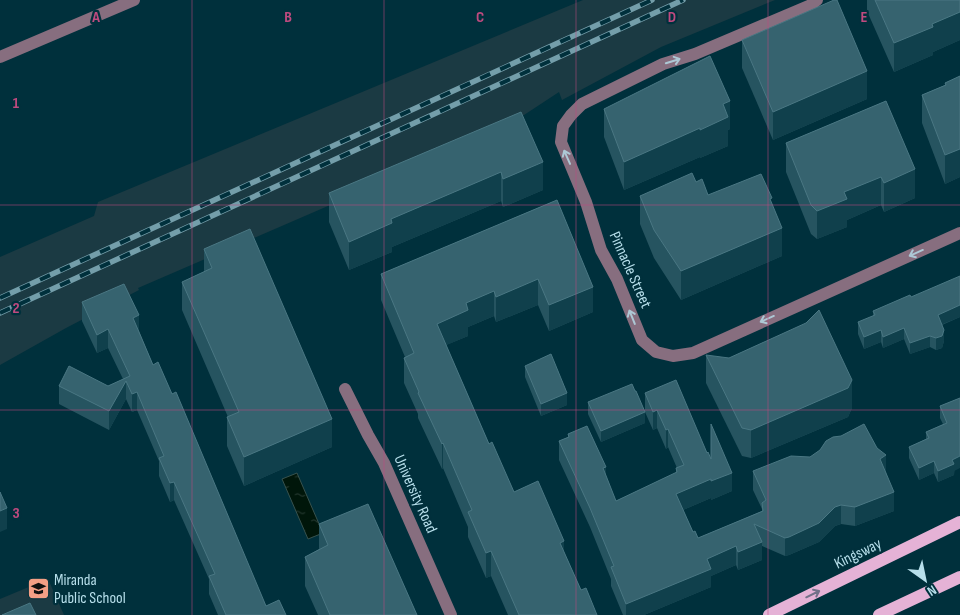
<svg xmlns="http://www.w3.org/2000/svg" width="960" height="615" viewBox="0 0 960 615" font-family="'Sofia Sans Condensed',sans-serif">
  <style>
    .built { fill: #1b3a43 }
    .water { fill: url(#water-ripples); stroke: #37524e }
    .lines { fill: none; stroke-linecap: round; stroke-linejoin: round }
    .minor { stroke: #876e7f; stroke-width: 12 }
    .major { stroke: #e5b2d6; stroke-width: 12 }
    .rail-casing { stroke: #749eaa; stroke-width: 5.5 }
    .rail { stroke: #00303c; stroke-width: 4; stroke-dasharray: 11; stroke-linecap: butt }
    .wall { fill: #265460 }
    .shaded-wall { fill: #10404c }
    .building { fill: #36636f; stroke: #4a7783 }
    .oneway { stroke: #adc8d5 }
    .oneway2 { stroke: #727189 }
    .grid { fill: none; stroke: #bf4a7f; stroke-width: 1; stroke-opacity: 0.55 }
    .labels { text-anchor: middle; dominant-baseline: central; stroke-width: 4.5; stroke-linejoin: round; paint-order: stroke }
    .street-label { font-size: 16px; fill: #b7dfeb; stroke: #00303c }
    .poi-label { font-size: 16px; fill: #b7dfeb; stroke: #00303c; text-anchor: start }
    .grid-label { font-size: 16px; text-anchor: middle; font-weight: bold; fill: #bf4a7f; stroke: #00303c; stroke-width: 4.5; stroke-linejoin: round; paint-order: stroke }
  </style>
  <defs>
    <pattern id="water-ripples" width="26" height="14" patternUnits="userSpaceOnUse" patternTransform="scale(1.25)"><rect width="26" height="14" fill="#00160a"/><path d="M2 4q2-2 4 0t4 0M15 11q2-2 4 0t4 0" fill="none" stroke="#23372e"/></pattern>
  </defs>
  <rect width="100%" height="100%" fill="#00303c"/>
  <g class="built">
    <path d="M583,0H775L661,47L562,100L559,92L524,115L425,164L138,288L139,290L66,328L0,365V257L94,216L98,202Z"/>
    <path d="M48,579L64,615H0V599Z"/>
  </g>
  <path class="water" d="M297,473L323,533L308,539L282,479Z"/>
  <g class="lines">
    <g class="minor">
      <path d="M817,0L811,5L695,54L663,64L582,104L571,115L563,126L561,142L586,202L601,250L617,279L642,340L656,352L673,356L693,353L960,233"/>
      <path d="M0,57L134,0"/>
      <path d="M345,389L368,435L384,463L451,615"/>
    </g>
    <g class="major">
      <path d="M769,615L960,522"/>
      <path d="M879,615L960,577"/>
    </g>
    <defs>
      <g id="rail">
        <path d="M0,298L652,0"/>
        <path d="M0,313L683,0"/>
      </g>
    </defs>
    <use href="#rail" class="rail-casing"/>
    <use href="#rail" class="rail"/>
  </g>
  <g class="wall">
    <path d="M867,0H960V40L933,52V55L894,72L867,11Z"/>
    <path d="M742,40L867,99L773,140L742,68Z"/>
    <path d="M960,76V177L945,184L922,123V95L945,85V83Z"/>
    <path d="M886,101L915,198L884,212L881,205L847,220V227L817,239L811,234L786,172V143Z"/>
    <path d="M604,109L730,129L728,130V146L700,158V157L624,190L604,137Z"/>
    <path d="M521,112L543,190L503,207L501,201L392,247V252L349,270L329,222V193Z"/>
    <path d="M696,182L708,195L772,203L782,256L681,300L654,258L640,224V196Z"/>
    <path d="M557,200L593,312L549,331L538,305L496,322L494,316L468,327V336L446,345L489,444L514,492L564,552L581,590L597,615H508L491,576L486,578L468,537V527L443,468L442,469L418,418V414L404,383V358L405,357L381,300V274Z"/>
    <path d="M204,249L332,447L244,486L227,446V417H228L182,310V282L204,272Z"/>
    <path d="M911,297L960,317L942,325L944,341L942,348L936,350L930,347L910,354L904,339L883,348L881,342L864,349L858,334V322L873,316V311Z"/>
    <path d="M82,302L139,331L153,365L266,606L286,615H218L209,594V579L174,500L170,502L159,476V461L137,410L132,412L126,399L109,430L59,404V386H108L123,379L108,348L97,353L82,321Z"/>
    <path d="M706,355L852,408L848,417L751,458L742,456L706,383Z"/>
    <path d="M525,366L567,405L541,416L525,377Z"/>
    <path d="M635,391L645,423L601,442L588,414V402Z"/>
    <path d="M645,393L707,453L732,491L711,500V498L683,510L693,532L698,538L762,511V509L753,490V471L886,472L894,511L855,526L841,524L835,526L819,542L789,555L785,556L762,546V560L738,570L736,565L711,576V587L644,615H623L611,586V579L590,527L559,460V441L568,437V434L606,477L616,501L676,473V468H677L668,447L666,449L657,428L653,430L645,412Z"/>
    <path d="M960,398L954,475L938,482L934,473L919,480L909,458V447L926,439V432L943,424L940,418V406Z"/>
    <path d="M319,524L417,615H318L305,586V557L319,549Z"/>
  </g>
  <g class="shaded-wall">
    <path d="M960,12V40L933,52V55L894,72V43L932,24Z"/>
    <path d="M867,71V99L773,140V112Z"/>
    <path d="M730,101V129L728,130V146L700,158V130L723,104Z"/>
    <path d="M700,128V157L624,190V162Z"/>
    <path d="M960,149V177L945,184V155Z"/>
    <path d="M543,162V190L503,207V179Z"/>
    <path d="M915,169V198L884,212V183Z"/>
    <path d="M501,172V201L392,247V252L349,270V242L391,219Z"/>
    <path d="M881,177V205L847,220V227L817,239V211L844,192Z"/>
    <path d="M782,228V256L681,300V271Z"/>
    <path d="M538,279V305L496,322V297Z"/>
    <path d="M593,287V312L549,331V305Z"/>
    <path d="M494,291V316L468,327V336L437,349V324L466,303Z"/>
    <path d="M960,305V317L938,326V315Z"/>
    <path d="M139,315V334L133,318Z"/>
    <path d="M904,328V339L883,348V337Z"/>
    <path d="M108,329V348L97,353V335Z"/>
    <path d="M881,330V342L864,349V337Z"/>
    <path d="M944,330V341L942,348L936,350V338Z"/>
    <path d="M930,336V347L910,354V343Z"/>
    <path d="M852,380V408L848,417L751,458V430Z"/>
    <path d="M126,381V399L109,430V411Z"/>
    <path d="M137,392V410L132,412V394Z"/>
    <path d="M567,393V405L541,416V404Z"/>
    <path d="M657,410V428L653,430V412Z"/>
    <path d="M645,412V423L601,442V431Z"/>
    <path d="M332,419V447L244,486V457Z"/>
    <path d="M668,429V447L666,449V430Z"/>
    <path d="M443,443V468L442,469V444Z"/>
    <path d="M886,455V474L880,459Z"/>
    <path d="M960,456V468L954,471V475L938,482V471L952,460Z"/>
    <path d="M934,461V473L919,480V468Z"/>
    <path d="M606,467V485L603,468Z"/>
    <path d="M732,473V491L711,500V498L676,513V494L711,479Z"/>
    <path d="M174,482V500L170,502V483Z"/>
    <path d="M894,492V511L855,526V507Z"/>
    <path d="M841,505V524L835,526L819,542L789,555L785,556V538L835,507Z"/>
    <path d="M7,508V529L0,532V511Z"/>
    <path d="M564,541V566L560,543Z"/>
    <path d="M762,542V560L738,570V552Z"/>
    <path d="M736,546V565L711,576V587L644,615H626V604L707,559Z"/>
    <path d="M491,551V576L486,578V553Z"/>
  </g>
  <g class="building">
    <path d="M834,0H837L867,71L773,112L742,40Z"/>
    <path d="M875,0H960V12L932,24L933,27L894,43Z"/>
    <path d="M710,56L730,101L723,104L728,117L700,130V128L624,162L604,109Z"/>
    <path d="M960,76V149L945,155L922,95L946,85L945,83Z"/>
    <path d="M886,101L915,169L884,183L881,177L844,192L847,199L817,211L811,205L786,143Z"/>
    <path d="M521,112L543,162L503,179L501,172L391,219L392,223L349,242L329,193Z"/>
    <path d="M692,173L696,182L702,179L708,195L761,174L772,198L770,199L782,228L681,271L654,230L640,196Z"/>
    <path d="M557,200L593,287L549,305L538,279L496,297L494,291L466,303L468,310L437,324L489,444L492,442L514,492L538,481L564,541L560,543L581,590L586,588L597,615H519L491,551L486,553L468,512L472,510L443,443L442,444L418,393L419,392L404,358L414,353L381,274Z"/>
    <path d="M250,229L332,419L244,457L227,417L239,412L182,282L212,268L204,249Z"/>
    <path d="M960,276V305L938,315L944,330L942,336L936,338L930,336L910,343L904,328L883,337L881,330L864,337L858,322L875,315L873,311L910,295L911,297Z"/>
    <path d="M124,284L139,315L133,318L153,365L158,362L172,394L176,392L266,606L279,600L286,615H226L209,576L215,574L174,482L170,483L159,458L164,456L137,392L132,394L126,381L109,411L59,386L69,366L108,386L130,376L108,329L97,335L82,302Z"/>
    <path d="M819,310L852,380L848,388L751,430L742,428L706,355L729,358L806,323Z"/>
    <path d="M551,354L567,393L541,404L525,366Z"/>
    <path d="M676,380L707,453L708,452L711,459V424L732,473L711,481V479L676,494L693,532L695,531L698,538L763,511L762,503L766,500L753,471L791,456L810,457L820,450L826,441L833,437L841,436L864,424L877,448L886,455L880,459L894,492L855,507L841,505L835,507L819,523L789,537L785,538L754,524L762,542L738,552L736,546L707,559L711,569L626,604L611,567L614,566L590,508L559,441L569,437L568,434L587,426L606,467L603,468L616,501L677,472L676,468L684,465L668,429L666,430L657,410L653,412L645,393Z"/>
    <path d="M632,384L635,391H636L645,412L601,431L588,402Z"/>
    <path d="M960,398V456L952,460L954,464L938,471L934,461L919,468L909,447L929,438L926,432L947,423L940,406Z"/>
    <path d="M0,492L7,508L0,511Z"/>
    <path d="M368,504L417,615H330L305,557L328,545L319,524Z"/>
    <path d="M30,603L36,615H2Z"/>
  </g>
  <defs><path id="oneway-shaft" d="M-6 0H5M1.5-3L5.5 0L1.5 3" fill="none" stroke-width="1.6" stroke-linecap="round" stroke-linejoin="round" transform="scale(1.25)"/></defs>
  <g class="oneway">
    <use href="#oneway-shaft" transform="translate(673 61) rotate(-17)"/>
    <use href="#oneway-shaft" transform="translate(567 157) rotate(-114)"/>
    <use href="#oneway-shaft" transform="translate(916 253) rotate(156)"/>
    <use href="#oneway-shaft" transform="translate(632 317) rotate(-112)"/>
    <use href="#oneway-shaft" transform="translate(767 319) rotate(156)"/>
  </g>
  <use class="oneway2" href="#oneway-shaft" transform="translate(813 594) rotate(-26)"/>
  <path class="grid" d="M192,0V615M384,0V615M576,0V615M768,0V615M0,205H960M0,410H960"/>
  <defs>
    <symbol id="school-square" viewBox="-11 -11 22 22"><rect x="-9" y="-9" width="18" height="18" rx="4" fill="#f39f85" stroke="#00303c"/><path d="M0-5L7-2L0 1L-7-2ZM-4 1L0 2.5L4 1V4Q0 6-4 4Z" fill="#111"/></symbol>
  </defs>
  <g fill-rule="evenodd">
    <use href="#school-square" x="26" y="576" width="25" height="25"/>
  </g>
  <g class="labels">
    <g class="street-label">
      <text transform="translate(630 270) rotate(66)">Pinnacle Street</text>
      <text transform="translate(415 494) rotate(66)">University Road</text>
      <text transform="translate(858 554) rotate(-26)">Kingsway</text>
    </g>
    <g class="poi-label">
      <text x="54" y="580">Miranda<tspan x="54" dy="18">Public School</tspan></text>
    </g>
  </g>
  <g class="grid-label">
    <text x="96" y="22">A</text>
    <text x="288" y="22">B</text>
    <text x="480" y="22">C</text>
    <text x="672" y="22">D</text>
    <text x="864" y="22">E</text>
    <text x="16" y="108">1</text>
    <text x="16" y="313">2</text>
    <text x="16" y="518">3</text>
  </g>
  <g transform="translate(925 580) rotate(147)" stroke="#00303c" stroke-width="4" paint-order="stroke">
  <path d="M0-4L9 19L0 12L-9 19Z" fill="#b7dfeb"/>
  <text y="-8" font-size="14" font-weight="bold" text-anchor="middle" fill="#b7dfeb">N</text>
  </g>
</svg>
